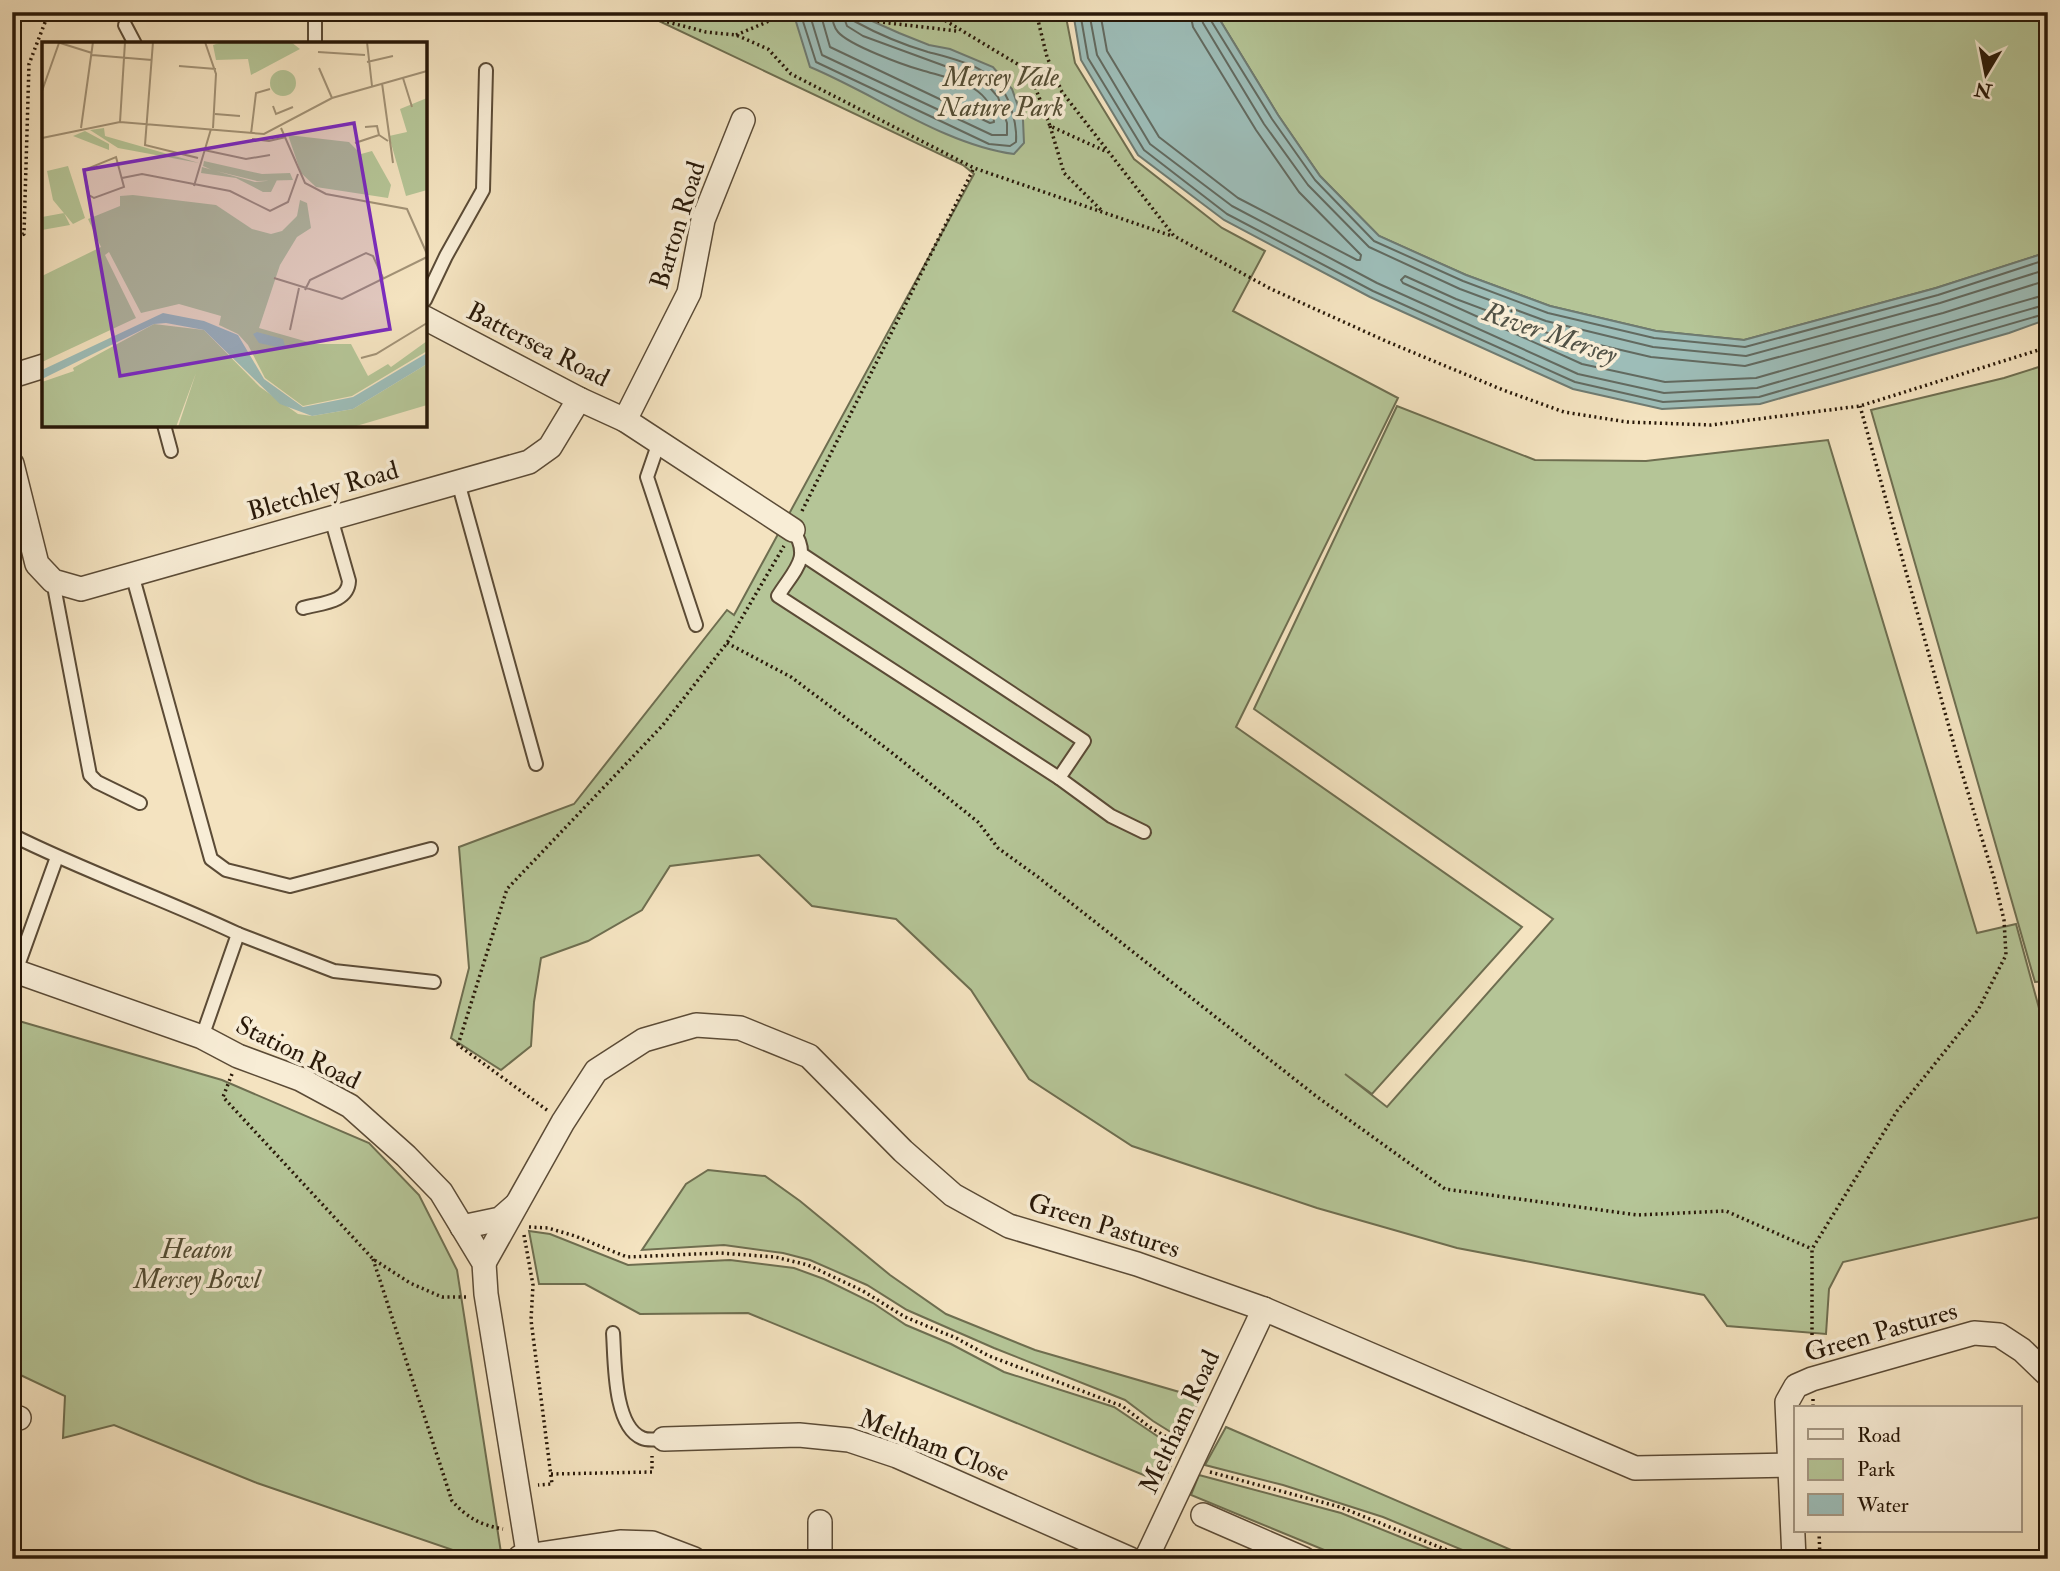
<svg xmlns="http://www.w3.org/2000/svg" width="2060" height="1571" viewBox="0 0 2060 1571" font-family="'IM FELL Double Pica',serif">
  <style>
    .green { fill: #b5c597; stroke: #6e6e50; stroke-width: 2 }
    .water { fill: #9dbdb8; stroke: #6e7b72; stroke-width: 2 }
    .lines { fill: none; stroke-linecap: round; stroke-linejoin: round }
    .shore { stroke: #626a60; stroke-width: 2 }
    .service-casing { stroke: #5b4b36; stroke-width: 16 }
    .minor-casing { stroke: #5b4b36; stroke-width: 26 }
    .path { stroke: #281808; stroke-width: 3.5; stroke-dasharray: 2 3.5; stroke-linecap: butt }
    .service { stroke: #f8edd6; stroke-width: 12 }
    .minor { stroke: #f8edd6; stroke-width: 23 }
    .labels { text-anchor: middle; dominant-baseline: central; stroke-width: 7; stroke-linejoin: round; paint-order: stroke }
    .park-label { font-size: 26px; font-style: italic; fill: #524c33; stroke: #f8edd6 }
    .street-label { font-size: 26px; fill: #281808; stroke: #f8edd6 }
    .water-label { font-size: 28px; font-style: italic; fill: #515246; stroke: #f8edd6 }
    .inset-road { fill: none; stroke: #a29276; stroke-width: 2 }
    .view { fill: #7b2cbf; fill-opacity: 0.15; stroke: #7b2cbf; stroke-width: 3.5 }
    .inset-edge { fill: none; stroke: #281808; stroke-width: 3.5 }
  </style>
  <rect width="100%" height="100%" fill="#f4e3c0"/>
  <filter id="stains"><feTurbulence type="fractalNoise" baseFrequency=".00286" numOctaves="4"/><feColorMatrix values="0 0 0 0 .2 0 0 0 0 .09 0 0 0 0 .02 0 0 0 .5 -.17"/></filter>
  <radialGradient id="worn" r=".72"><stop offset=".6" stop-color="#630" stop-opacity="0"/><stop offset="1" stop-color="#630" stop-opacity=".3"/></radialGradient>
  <g class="green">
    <path d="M640,12H1065L1075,63L1134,159L1222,228L1265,251L1233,311L1398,398L1236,727L1522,927L1372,1094L1345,1074L1387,1107L1553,919L1254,709L1397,406L1535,460L1646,461L1828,440L1977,933L2016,924L2048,1041V1215L1843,1262L1829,1289L1826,1334L1727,1326L1704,1295L1457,1248L1317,1208L1132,1146L1029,1079L971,990L896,919L812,906L759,855L670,866L642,910L588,941L541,958L534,1002L531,1046L501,1070L451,1038L469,968L459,847L574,804L727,610L734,615L974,174L963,165Z"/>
    <path d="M1215,12H2048V252L1936,288L1744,340L1656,331L1550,306L1466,275L1379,236L1320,176L1278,115Z"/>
    <path d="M2048,364V981L2035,982L1871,410L2004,378Z"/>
    <path d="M12,1019L222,1080L369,1143L419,1195L457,1270L502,1559H479L257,1483L114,1425L63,1438L65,1396L12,1371Z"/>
    <path d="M708,1170L765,1176L800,1201L890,1275L946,1314L1035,1350L1200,1398L1182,1439L1153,1421L1125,1400L994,1348L907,1310L867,1285L810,1260L783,1253L724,1245L642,1250L686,1184Z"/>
    <path d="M529,1231L550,1234L628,1265L730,1260L794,1268L824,1279L873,1303L906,1325L951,1344L1004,1372L1114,1407L1178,1450L1163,1483L748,1313L640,1314L585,1284H539Z"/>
    <path d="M1226,1427L1532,1559H1484L1383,1517L1283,1485L1205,1465Z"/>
    <path d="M1199,1475L1341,1513L1455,1559H1346L1191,1495Z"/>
  </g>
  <g class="water">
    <path d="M793,12H852L899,33L929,45L950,49L993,67L1012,89L1023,120L1024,143L1014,154C945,145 875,94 810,67Z"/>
    <path d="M1073,12H1215L1278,115L1320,176L1379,236L1466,275L1550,306L1656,331L1744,340L1936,288L2048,252V319L2009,333L1760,404L1662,409L1573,389L1370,297L1224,220L1138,155L1081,60Z"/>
  </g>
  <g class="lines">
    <g class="shore">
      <path d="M800,12L816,62L989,144L1010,146L1016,142C1017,128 1014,118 1010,105C997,68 962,61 928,52C904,45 876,33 854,21L851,12"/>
      <path d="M809,12L822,55L992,135H1007V123L998,97L983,80L863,36L847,26L842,12"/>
      <path d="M820,12L830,47L990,123L994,122C992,84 950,79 921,70C903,65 849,45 838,32C833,26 832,20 832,12"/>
      <path d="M1080,12L1088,58L1144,150L1227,214L1373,291L1575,382L1663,402L1759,397L2048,313"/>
      <path d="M1089,12L1097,55L1150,144L1232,206L1377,283L1578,374L1664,393L1757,388L2048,304"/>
      <path d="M1100,12L1107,51L1159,137L1238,198L1357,260H1360L1361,255L1299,192L1256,130L1193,27L1190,12"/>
      <path d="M1200,12L1203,23L1264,124L1308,185L1369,247L1460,289L1546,321L1653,347L1746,356L1940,303L2048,269"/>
      <path d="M1209,12L1210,19L1272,119L1315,180L1374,241L1463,281L1548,313L1654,338L1745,347L1938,295L2048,259"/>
      <path d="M2048,280L1943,313L1745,366L1651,357L1544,332L1456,299L1405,276L1401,280L1403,283L1582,364L1665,382L1756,378L2048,294"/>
    </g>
    <defs>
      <g id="service">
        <path d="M315,12V44"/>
        <path d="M125,25L135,44"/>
        <path d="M425,300L446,256L483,190L486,70"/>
        <path d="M164,425L171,451"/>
        <path d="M659,442L647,477L696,625"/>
        <path d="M458,482L536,764"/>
        <path d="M793,530C812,558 794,570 778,596L1059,778L1084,741L803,555"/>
        <path d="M132,574L211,859L226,870L290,886L431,849"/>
        <path d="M53,581L90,775L97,782L140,803"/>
        <path d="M303,608C320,603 348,603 349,581L331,518"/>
        <path d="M1059,778L1111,816L1144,832"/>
        <path d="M12,835C86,872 164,899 238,934L202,1037"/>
        <path d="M238,934L334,971L434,982"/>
        <path d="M16,971L57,857"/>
        <path d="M613,1333C615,1359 613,1426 642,1438C648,1441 657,1439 664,1439"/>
      </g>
      <g id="minor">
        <path d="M425,318L579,399L625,420L793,530"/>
        <path d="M12,376L44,366"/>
        <path d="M625,420L689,293L703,220L743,120"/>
        <path d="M12,464L37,564L53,581L81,589L529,462L550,447L579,399"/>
        <path d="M12,970L202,1037L238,1056L300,1079L350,1106L406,1156L441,1192L484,1263L486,1294L529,1559"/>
        <path d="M462,1227L500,1219L516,1205"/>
        <path d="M484,1263L563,1122L596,1071L644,1040L696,1025L740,1028L809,1056L903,1151L953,1195L1009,1226L1137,1264L1264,1309L1635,1468L1789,1465"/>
        <path d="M12,1419L19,1418"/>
        <path d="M664,1439L799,1435L849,1440L897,1456L1130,1559"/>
        <path d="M1203,1515L1304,1559"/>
        <path d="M520,1557L620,1542L652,1543L694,1559"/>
        <path d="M820,1559V1522"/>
        <path d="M1146,1559L1264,1309"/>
        <path d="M1794,1559L1787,1402L1796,1386L1812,1379L1974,1333L1999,1335L2022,1350L2048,1375"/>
      </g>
    </defs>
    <use href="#service" class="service-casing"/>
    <use href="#minor" class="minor-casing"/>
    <g class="path">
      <path d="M630,12L706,32L736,35L768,49L791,74L974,168L1172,236"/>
      <path d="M864,12L880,22L957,31"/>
      <path d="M931,12L1029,71L1050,126L1105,151"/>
      <path d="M1036,12L1047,57L1062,92L1174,236L1271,289L1388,342L1503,390L1564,412L1627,422L1711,425L1860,406L2048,347"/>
      <path d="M736,35L767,22L772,12"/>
      <path d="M1050,126L1064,173L1102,211"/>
      <path d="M12,238L24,234L29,64L49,12"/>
      <path d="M802,511L974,168"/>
      <path d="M727,643L791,677L891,752L978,822L998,848L1038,877L1316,1096L1445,1189L1638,1215L1726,1211L1812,1249"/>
      <path d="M232,1074L223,1097L373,1259L410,1283L442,1297H467"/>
      <path d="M547,1110L458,1045L507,889L662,726L727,643L784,546"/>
      <path d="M529,1227L548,1228L575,1236L627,1257L720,1253L775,1257L808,1265L863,1291L905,1317L956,1338L989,1356L1122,1406L1151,1428L1179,1444"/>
      <path d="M524,1235L533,1285L531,1320L552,1484L538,1485"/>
      <path d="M373,1259L452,1501C468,1518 480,1525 503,1529"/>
      <path d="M1812,1357V1249L1897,1111L1978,1010L2006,955L2004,920L1994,878L1959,763L1860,406"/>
      <path d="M1813,1399V1408"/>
      <path d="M1210,1472L1340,1507L1469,1559"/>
      <path d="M551,1474L652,1472V1456"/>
      <path d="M1819,1531L1820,1559"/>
    </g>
    <use href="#service" class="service"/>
    <use href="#minor" class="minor"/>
  </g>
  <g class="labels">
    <g class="park-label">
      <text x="1001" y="78">Mersey Vale<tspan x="1001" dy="30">Nature Park</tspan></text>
      <text x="197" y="1250">Heaton<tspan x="197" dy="30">Mersey Bowl</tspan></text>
    </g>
    <g class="street-label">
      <text transform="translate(678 225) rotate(-73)">Barton Road</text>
      <text transform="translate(538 345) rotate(27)">Battersea Road</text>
      <text transform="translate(323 491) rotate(-16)">Bletchley Road</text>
      <text transform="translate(298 1053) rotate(26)">Station Road</text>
      <text transform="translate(1104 1226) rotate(18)">Green Pastures</text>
      <text transform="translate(1881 1332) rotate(-16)">Green Pastures</text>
      <text transform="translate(1180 1422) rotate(-65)">Meltham Road</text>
      <text transform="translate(934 1446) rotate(21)">Meltham Close</text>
    </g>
    <g class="water-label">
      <text transform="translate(1550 334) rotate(19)">River Mersey</text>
    </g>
  </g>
  <g transform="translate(42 42)">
    <rect width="385" height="385" fill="#f4e3c0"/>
    <path d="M180,0H249L258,7L209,33L206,17L174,18L171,3ZM228 41a13 13 0 1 1 26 0a13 13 0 1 1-26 0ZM385,56V148L364,154L347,94L365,90L358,67ZM62,86L63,94L157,121L76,106L48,88ZM43,89L67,102V108L31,94ZM246,93L307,100L319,112L330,109L349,143L346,156L274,145L259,131ZM162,119L220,132L248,131L251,138L215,139L170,128L161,124ZM26,124L43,176L31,182L11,158L5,129ZM160,125L213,140L235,138L229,150H221L194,136L159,131ZM91,153L174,163L210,187L229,192L240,189L255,174L258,158L265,161L269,186L255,195L238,223L217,286L273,302H309L326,334L346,322L349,325L385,299V309L310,354L261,364L223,336L206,303L196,292L177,283L179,274L137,262L99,271L67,210L63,213L94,276L0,320V234L59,205L46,177L78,164V154ZM22,171L28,183L0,188V175ZM112,282L162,288L218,345L256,372L270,374L311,367L385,322V363L311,385H136L154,331L134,385H0V340L32,329L31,326Z" fill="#b5c597"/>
    <path d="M121,271L162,279L196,293L222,337L261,365L311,355L385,311V322L311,367L270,374L238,362L162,288L124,281L112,282L0,337V328ZM215,290L241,297L244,307L217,301L211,292Z" fill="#9dbdb8"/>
    <path class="inset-road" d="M15,0L50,11M111,0L103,103L156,116M163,0L174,32L171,86M325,0L330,44M276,10L323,13M50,13L110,18M325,20L351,14M137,24L174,27M277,26L290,56M361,36L370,65M340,41L351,121M0,49L17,1M231,64L234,72L251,65M173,72L198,74M78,80L83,0M323,85L335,84L337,93L346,99M39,86L51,0M239,86L263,141L284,152L365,167L385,212M209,92L214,51L228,47M0,96L78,80L222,92L290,56L385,29M210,97L227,99L244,95M313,101L337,93M162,108L204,117L228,113M74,115L82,145L52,156L47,153L42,128ZM80,136L100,132L188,149L228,169L246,160L256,132M152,144L169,87M232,236L300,257L385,215M263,248L268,238L324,211L331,214L341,236M248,288L257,246M319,316L334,312L385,281"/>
    <path class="view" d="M312,81L348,287L78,334L42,128Z"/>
    <rect width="385" height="385" class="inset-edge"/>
  </g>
  <rect width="2060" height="1571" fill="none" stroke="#f4e3c0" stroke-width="42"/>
  <rect x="14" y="14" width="2032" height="1543" fill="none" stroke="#281808" stroke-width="3.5"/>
  <rect x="21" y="21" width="2018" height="1529" fill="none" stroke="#281808" stroke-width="2"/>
  <rect x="1794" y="1406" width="228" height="126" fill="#f8edd6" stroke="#a59884" stroke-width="2"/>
  <rect x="1808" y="1429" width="35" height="10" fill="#f8edd6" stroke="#a59884" stroke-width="2"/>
  <text x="1857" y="1442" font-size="21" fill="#281808">Road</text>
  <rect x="1808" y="1459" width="35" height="21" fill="#b5c597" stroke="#a59884" stroke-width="2"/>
  <text x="1857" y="1476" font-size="21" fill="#281808">Park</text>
  <rect x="1808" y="1494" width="35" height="21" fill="#9dbdb8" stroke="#a59884" stroke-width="2"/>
  <text x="1857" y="1512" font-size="21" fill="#281808">Water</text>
  <g transform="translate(1986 74) rotate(190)" stroke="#f8edd6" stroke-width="5" paint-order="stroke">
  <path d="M0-5L12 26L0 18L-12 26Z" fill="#281808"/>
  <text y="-10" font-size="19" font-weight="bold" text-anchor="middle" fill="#281808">N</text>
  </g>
  <rect width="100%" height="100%" filter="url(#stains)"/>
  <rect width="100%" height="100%" fill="url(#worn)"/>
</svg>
